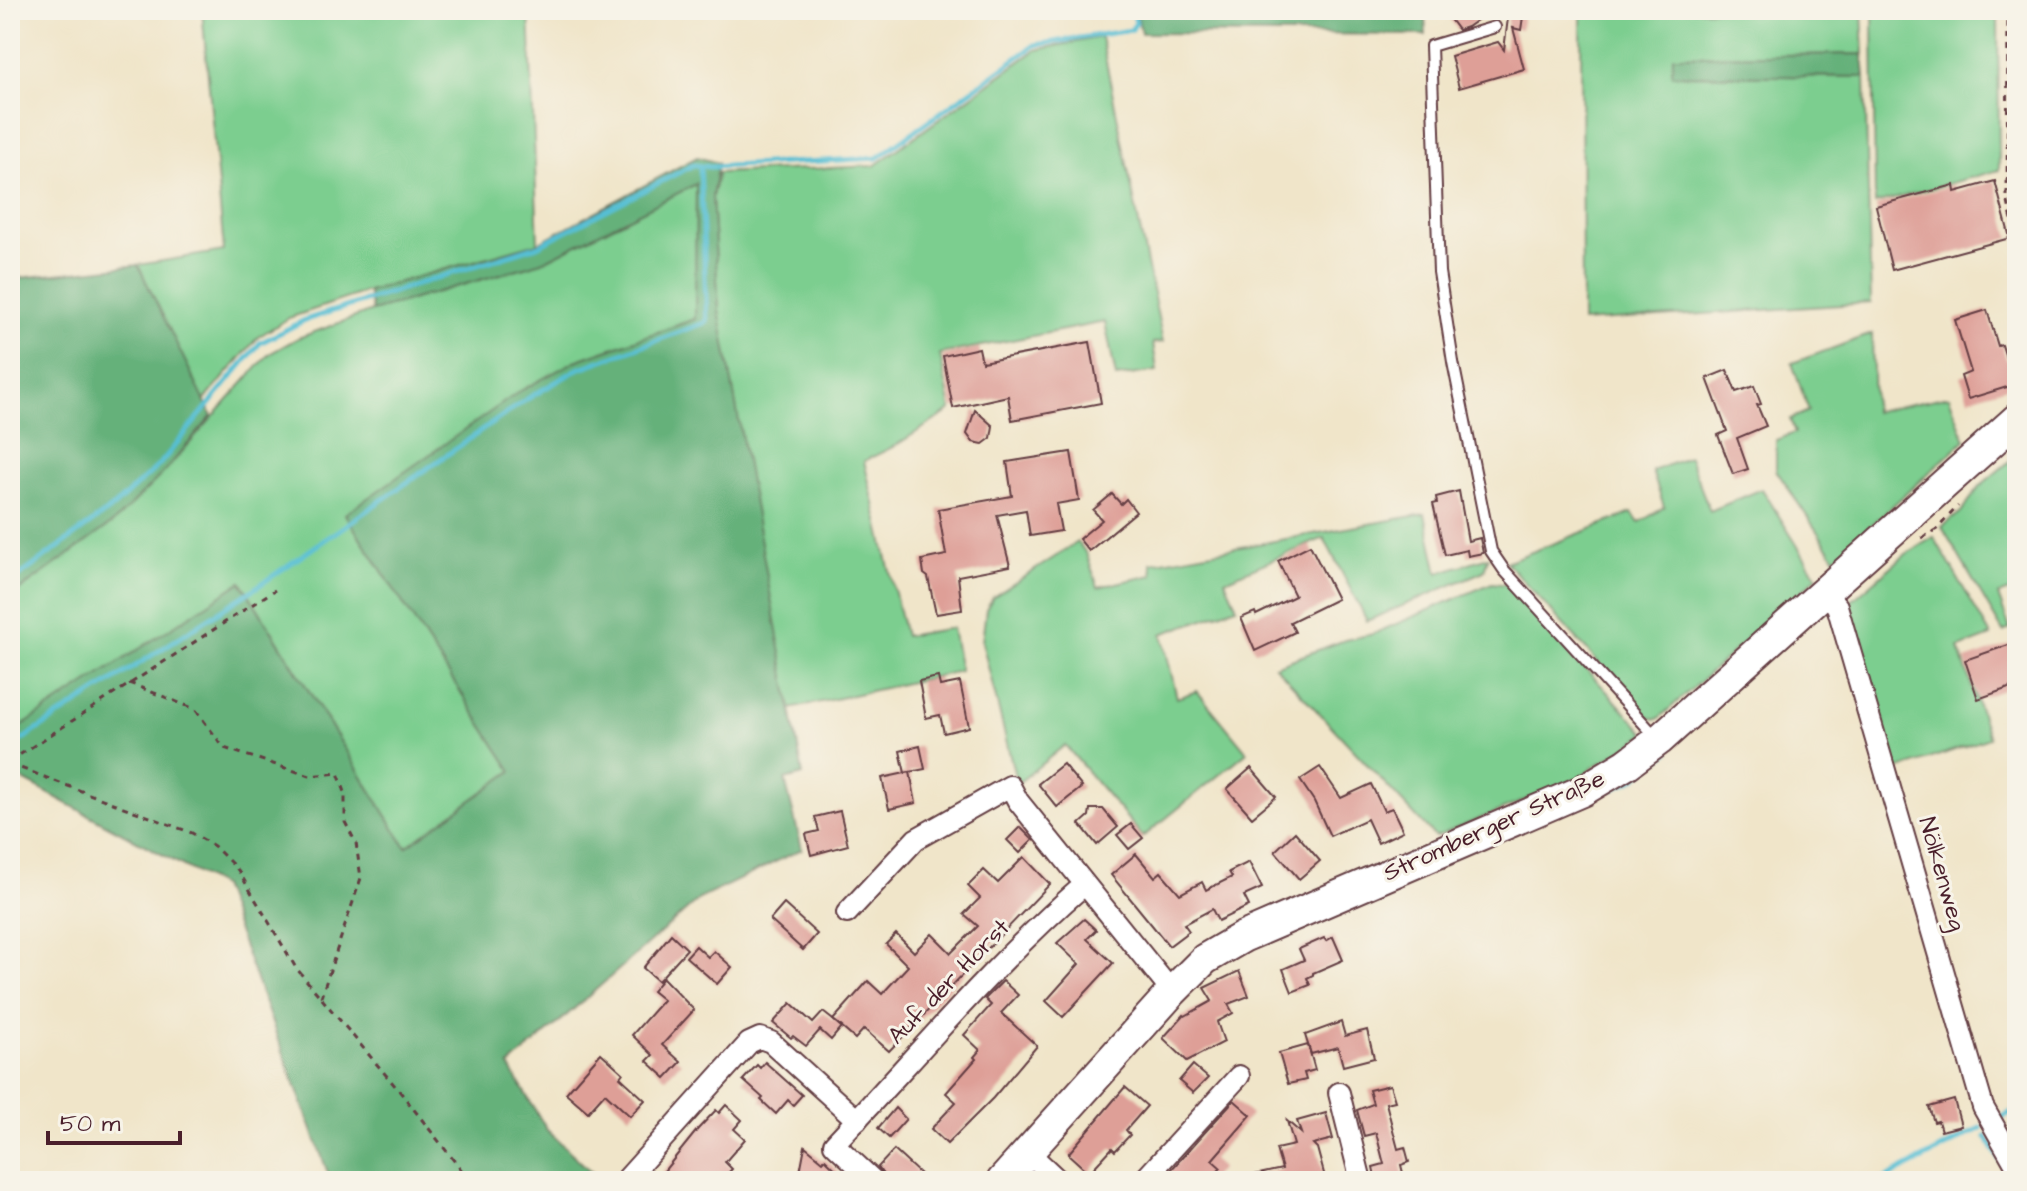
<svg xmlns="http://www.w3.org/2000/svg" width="2027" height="1191" viewBox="0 0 2027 1191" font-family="'Architects Daughter',sans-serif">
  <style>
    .green { fill: #7cce8f; stroke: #63765d; stroke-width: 2 }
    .forest { fill: #65b17a; stroke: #586852; stroke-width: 2 }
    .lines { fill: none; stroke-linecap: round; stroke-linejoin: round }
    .stream { stroke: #57bfd4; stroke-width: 5 }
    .building { fill: #de9f97 }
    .lane-casing { stroke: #633d43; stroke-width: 14 }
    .street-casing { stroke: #633d43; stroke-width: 24 }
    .secondary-casing { stroke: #633d43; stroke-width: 34 }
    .path { stroke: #633d43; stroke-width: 3; stroke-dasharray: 6 6; stroke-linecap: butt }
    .lane { stroke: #fff; stroke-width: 10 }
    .street { stroke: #fff; stroke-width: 20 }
    .secondary { stroke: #fff; stroke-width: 30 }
    .labels { text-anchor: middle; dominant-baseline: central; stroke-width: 6; stroke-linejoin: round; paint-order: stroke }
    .street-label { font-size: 24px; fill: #4a1f2b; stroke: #f7f3e8 }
  </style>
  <rect width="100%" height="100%" fill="#f7f3e8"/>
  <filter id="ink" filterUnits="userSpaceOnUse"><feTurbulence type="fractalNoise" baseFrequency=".0125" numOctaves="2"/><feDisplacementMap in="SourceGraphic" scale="16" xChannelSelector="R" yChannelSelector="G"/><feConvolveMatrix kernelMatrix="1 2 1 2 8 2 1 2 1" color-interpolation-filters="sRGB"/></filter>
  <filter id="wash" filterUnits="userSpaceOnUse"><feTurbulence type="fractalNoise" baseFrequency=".006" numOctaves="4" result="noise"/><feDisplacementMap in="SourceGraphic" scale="32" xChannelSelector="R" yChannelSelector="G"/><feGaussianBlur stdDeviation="1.8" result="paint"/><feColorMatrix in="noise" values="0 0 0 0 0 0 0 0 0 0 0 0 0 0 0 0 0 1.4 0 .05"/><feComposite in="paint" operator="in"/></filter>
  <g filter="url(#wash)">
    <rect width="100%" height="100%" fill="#f0e5c9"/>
    <g class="green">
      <path d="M202,10H529L538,243L368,291L289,318L258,337L204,401L138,265L224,251Z"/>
      <path d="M1581,10H1862L1864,54L1674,56L1672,75L1865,77L1871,303L1582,322Z"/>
      <path d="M1873,10H1998L1999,170L1875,204Z"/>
      <path d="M1101,37L1163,342L1153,343L1157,371L1116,377L1105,322L940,354L951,410L895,446L864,461L905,636L952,628L960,671L790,709L719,311L712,197L718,173L874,166L1036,50Z"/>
      <path d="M696,183L695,319L575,361L345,514L512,771L406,847L242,583L10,734V597L115,521L165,471L269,354L298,338L372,311L542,262Z"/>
      <path d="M1872,334L1874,412L1949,396L1965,440L1835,558L1776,470V440L1795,433L1790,419L1809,411L1792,363Z"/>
      <path d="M2017,455V588L1998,595L2010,629L2003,632L1942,527L1961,512L1981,485Z"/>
      <path d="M1689,457L1710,511L1762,489L1817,577L1658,719L1649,718L1506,562L1632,513L1639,523L1664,507L1652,471Z"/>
      <path d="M1425,514L1438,573L1488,557L1484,571L1367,621L1324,538L1225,580L1237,607L1162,634L1177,698L1197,691L1247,752L1143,837L1065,745L1017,784L982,642L986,609L993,597L1078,542L1087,555L1098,587L1153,575L1151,563Z"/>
      <path d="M1934,537L1991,636L1959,648L1989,738L1895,771L1847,605L1906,554Z"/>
      <path d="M1492,583L1509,585L1646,734L1572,781L1435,837L1275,666L1345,640L1373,634Z"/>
    </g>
    <g class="forest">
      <path d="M1136,10L1425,16L1426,35L1141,33Z"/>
      <path d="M1863,54L1865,77L1672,75L1673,56Z"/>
      <path d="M697,157L718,163L712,197L719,311L803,775L785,780L802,849L699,899L509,1066L547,1130L601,1181H331L221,886L10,773V734L241,582L406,847L512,771L345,514L520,391L575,361L695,319L696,184L542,262L372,311L368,291L538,243Z"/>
      <path d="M138,265L212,416L165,471L115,521L10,597V279Z"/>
    </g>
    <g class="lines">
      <g class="stream">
        <path d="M10,583L113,507L159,465L260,343L305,320L537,246L693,165L710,167L877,158L1035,45L1131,30L1136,23L1133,10"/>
        <path d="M20,741L254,589L527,399L578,369L707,322L700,166"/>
        <path d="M1613,789L1632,780L1668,752"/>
        <path d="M2001,1118L2017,1109"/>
        <path d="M1986,1137L2013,1181"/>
        <path d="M1881,1181L1981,1128"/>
      </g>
    </g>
    <g id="blocks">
      <g class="building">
        <path d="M1460,10H1491L1467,27L1458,30L1449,18Z"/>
        <path d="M1509,10H1524L1521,30L1513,28L1524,69L1459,88L1451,56L1498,42L1504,50Z"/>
        <path d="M1995,181L2010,238L1892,270L1876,206L1954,185L1955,192Z"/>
        <path d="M1987,310L1998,346L2002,345L2007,361L2012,359L2014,366L2017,364V384L1968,399L1961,376L1971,372L1955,320Z"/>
        <path d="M1090,342L1101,403L1012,420L1008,396L953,408L943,356L979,348L982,362Z"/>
        <path d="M1727,370L1736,392L1754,386L1761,404L1757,405L1766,426L1737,438L1748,469L1733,474L1718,435L1727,431L1707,378Z"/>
        <path d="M975,410L993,426L991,438L983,444L973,442L967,434Z"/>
        <path d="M1071,452L1079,500L1056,504L1061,531L1030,536L1026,510L997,515L1010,566L958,576L962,610L936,614L928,577L924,574L922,560L946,555L938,509L1012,496L1007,462Z"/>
        <path d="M1459,491L1468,541L1480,538L1483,553L1468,556L1467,550L1445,555L1433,504L1437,503L1436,497Z"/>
        <path d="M1112,494L1121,504L1126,499L1136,512L1089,551L1079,539L1102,520L1093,510Z"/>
        <path d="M1310,545L1337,599L1290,622L1295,632L1255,651L1241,618L1255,612L1256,615L1295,596L1278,561Z"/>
        <path d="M2017,642V685L1978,699L1965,660Z"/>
        <path d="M938,677L940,686L960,682L969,727L944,733L940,715L926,718L919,681Z"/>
        <path d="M920,746L925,769L905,773L900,751Z"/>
        <path d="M1063,764L1082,787L1057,807L1038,784Z"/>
        <path d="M1320,767L1341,798L1371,784L1384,811L1392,808L1403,831L1378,843L1367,819L1330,836L1314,801L1300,780Z"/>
        <path d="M1251,768L1276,797L1252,817L1227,789Z"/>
        <path d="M910,772L916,803L889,809L882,778Z"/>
        <path d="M1090,809H1103L1118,827L1097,845L1080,824L1089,816Z"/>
        <path d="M840,811L848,845L811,855L806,834L819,831L815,817Z"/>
        <path d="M1131,824L1143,838L1129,849L1117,835Z"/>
        <path d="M1020,827L1033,840L1020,853L1007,840Z"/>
        <path d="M1295,832L1320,861L1299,879L1275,851Z"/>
        <path d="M1136,854L1155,877L1161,872L1180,894L1202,882L1206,890L1232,877L1229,872L1249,862L1262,888L1244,896L1249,906L1218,921L1212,909L1184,924L1189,931L1169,946L1111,875Z"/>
        <path d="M1024,857L1050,884L889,1051L864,1029L855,1039L833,1020L868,981L882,994L908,966L886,944L896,934L914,952L932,934L951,953L978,926L964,914L980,898L968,886L984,870L998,883Z"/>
        <path d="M784,904L817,934L803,950L770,920Z"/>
        <path d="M1084,919L1096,930L1087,939L1113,963L1063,1017L1046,1001L1079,964L1057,943Z"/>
        <path d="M671,934L687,949L658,981L643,968Z"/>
        <path d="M1333,937L1343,960L1313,973V975L1307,978L1310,985L1292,992L1283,969L1304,960L1299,949L1324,938L1326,941Z"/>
        <path d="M696,946L708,957L714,951L732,967L717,984L686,957Z"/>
        <path d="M1239,971L1249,996L1228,1004L1233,1013L1217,1022L1224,1042L1187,1061L1163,1038L1184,1015L1185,1016L1212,1001L1204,988Z"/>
        <path d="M663,978L694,1010L662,1045L681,1062L666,1078L647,1061L653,1055L632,1035L663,1000L652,991Z"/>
        <path d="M1003,981L1018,995L1001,1013L1037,1046L993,1098L947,1144L931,1129L956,1102L946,1093L976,1059L974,1057L980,1050L964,1035L991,1005L985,999Z"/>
        <path d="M791,1003L813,1023L823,1012L842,1027L831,1040L820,1030L806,1046L793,1036L791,1038L773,1023Z"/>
        <path d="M1341,1022L1345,1036L1367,1030L1374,1058L1343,1066L1338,1047L1311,1054L1305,1035Z"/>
        <path d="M1308,1045L1315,1070L1304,1073L1306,1080L1288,1084L1279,1053Z"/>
        <path d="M601,1053L623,1073L620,1077L645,1100L630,1116L605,1093L588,1112L566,1093Z"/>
        <path d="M765,1062L802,1095L793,1105L788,1100L776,1114L761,1100L763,1098L743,1080L757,1065L760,1068Z"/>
        <path d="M1193,1065L1208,1078L1193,1093L1179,1081Z"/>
        <path d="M1390,1085L1395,1101L1386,1103L1398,1149L1405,1147L1409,1162L1401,1165L1405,1181H1376L1373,1167L1384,1164L1376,1133L1364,1136L1357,1110L1373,1104L1369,1090Z"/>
        <path d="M1125,1087L1147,1106L1126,1130L1130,1135L1115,1151L1112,1148L1089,1173L1068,1154Z"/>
        <path d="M1234,1100L1251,1115L1212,1160L1221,1168L1209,1181H1161Z"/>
        <path d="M1954,1100L1961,1126L1941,1131L1938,1121L1934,1122L1929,1107Z"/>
        <path d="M726,1105L742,1120L734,1129L745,1139L725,1162L732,1169L720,1181H656L698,1129L716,1110L719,1113Z"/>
        <path d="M895,1108L906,1119L889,1138L878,1128Z"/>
        <path d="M1326,1113L1333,1139L1313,1144L1317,1148L1326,1181H1255L1254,1175L1282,1169L1276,1149L1294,1145L1287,1121L1301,1133L1297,1121Z"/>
        <path d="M805,1146L823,1161L825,1159L848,1181H809L800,1172Z"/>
        <path d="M894,1150L920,1174L914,1181H887L878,1167Z"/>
      </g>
    </g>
  </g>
  <g filter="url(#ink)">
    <use href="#blocks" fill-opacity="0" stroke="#633d43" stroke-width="2"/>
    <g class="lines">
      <defs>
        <path id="lane" d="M1495,27L1431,46L1439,272L1453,362L1491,551L1504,570L1657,738"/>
        <g id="street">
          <path d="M1824,592L1837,606L1983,1107L2017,1167"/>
          <path d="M847,913L916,839L1010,786L1018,801L1172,992"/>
          <path d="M1339,1093L1361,1181"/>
          <path d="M1028,1152L1059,1181"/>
          <path d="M625,1181L749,1043L760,1038L771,1042L857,1120"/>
          <path d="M874,1181L834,1144C916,1057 993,964 1084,885"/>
          <path d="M1143,1181L1239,1076"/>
        </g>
        <path id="secondary" d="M1002,1181L1172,992L1205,959L1243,937L1582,791L1627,764L1659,740L2017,419"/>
      </defs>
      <use href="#lane" class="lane-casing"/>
      <use href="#street" class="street-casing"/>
      <use href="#secondary" class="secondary-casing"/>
      <g class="path">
        <path d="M2008,10L2007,198L2017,242"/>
        <path d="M1922,538L1937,529L1958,506"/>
        <path d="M129,683L195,709L224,748L310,776L338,773L345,792V822L356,843L361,878L321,997"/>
        <path d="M10,761L275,590"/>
        <path d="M10,764L192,833L214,846L238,870L296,968L401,1093L470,1181"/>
      </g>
      <use href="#lane" class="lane"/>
      <use href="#street" class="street"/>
      <use href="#secondary" class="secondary"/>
    </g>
  </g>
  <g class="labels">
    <g class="street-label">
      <text transform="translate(1494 826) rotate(-24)">Stromberger Straße</text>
      <text transform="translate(1942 874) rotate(74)">Nölkenweg</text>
      <text transform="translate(949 982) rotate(-46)">Auf der Horst</text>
    </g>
  </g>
  <rect width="2027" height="1191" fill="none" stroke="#f7f3e8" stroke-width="40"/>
  <path d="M48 1131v12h132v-12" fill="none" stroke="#4a1f2b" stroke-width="4"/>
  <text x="60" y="1131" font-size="24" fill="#4a1f2b" stroke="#f7f3e8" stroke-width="6" paint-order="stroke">50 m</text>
</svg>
